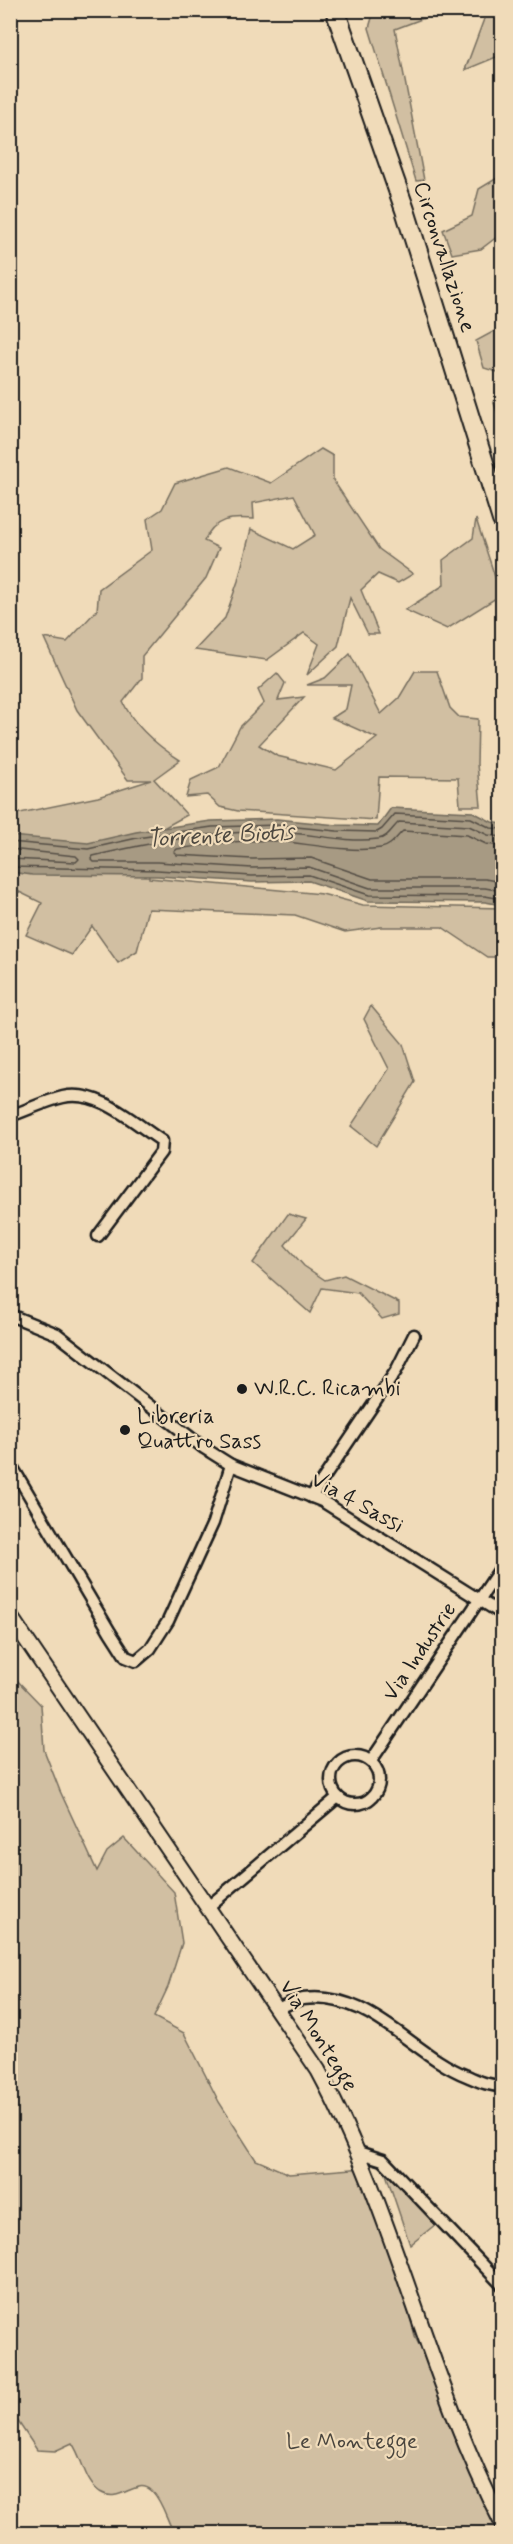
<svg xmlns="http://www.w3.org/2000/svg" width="513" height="2544" viewBox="0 0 513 2544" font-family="Mynerve,sans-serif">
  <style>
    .green { fill: #d1bfa2; stroke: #766e5f; stroke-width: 1.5 }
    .water { fill: #a79a83; stroke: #6f685a; stroke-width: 1.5 }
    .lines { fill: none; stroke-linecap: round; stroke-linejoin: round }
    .shore { stroke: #544e45; stroke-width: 1.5 }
    .street-casing { stroke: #1c1c1c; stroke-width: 15 }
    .secondary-casing { stroke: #1c1c1c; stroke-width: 18 }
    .highway-casing { stroke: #1c1c1c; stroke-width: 22 }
    .street { stroke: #f0dbb9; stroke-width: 10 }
    .secondary { stroke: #f0dbb9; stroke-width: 14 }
    .highway { stroke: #f0dbb9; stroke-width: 18 }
    .poi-dot { fill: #1c1c1c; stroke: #f0dbb9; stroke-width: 2 }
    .labels { text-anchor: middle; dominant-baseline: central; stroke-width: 4.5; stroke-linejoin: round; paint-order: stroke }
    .street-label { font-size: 22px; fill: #1c1c1c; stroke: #f0dbb9 }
    .poi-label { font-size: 22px; fill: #1c1c1c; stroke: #f0dbb9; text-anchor: start }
    .park-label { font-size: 22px; fill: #49453e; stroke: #f0dbb9 }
    .water-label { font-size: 24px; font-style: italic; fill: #4d4840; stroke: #f0dbb9 }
  </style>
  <rect width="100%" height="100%" fill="#f0dbb9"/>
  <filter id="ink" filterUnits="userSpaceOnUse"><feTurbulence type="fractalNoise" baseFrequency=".0167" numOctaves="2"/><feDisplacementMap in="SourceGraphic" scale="12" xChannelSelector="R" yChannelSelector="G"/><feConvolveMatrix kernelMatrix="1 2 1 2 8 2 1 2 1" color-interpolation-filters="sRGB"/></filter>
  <g filter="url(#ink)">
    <g class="green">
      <path d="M374,11H430L424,18L395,29L424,180L416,181L369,28Z"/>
      <path d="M487,11H502V59L501,55L465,70Z"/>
      <path d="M502,175V233L481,249L452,254L443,230L472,216L479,189Z"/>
      <path d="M502,327V427L494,403L501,373L484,368L476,341Z"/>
      <path d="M321,449L333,456V480L379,549L413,574L398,583L378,574L361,590L379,634H368L350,598L338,646L307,675L319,644L304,633L267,660L195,650L225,618L238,581L251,529L293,549L315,535L294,495L253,503L254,519C231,517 214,518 204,541L219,548L206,578L142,656V678L123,702C134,726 158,746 180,760L154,779L187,815L147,837L149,878L322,894L363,905L502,908V957H487L442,927H381L345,932L295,915L148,909L137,951L118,963L92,926L72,955L26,935L42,903L11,888L10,815L98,797L151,780H128L77,710L44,638L67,642L97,610L99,589L152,550L147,519L162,509L175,483L229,467L271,483Z"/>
      <path d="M476,519L501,595L447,629L405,610L444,585L443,560L473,538Z"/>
      <path d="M350,654L381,714L399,698L415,671H437L450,708L459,717L478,719L477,764L481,806H460L458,778L379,777L376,820L238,811L220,807L207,795L186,797L191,780L219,767L240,727L264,703L258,690L277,673L285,683L278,700L304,697L259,745L277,756L336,770L377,738L332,718L346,709L351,685H307L325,678Z"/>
      <path d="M371,1006L403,1044L415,1082L376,1146L351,1126L389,1069L364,1019Z"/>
      <path d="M288,1214L306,1219L285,1245L304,1266L325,1280L344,1275L399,1303V1314L382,1319L358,1293L322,1288L310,1313L253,1263Z"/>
      <path d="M10,1673L41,1705L44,1750L60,1791L97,1871L107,1852L124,1838L174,1892L182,1943L168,1987L154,2017L184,2033L219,2102L256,2160L289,2174L364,2168L390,2238L415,2337L443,2391L502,2523V2533H174C167,2521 163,2502 152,2491C136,2476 121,2505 100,2492C84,2481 83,2459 72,2443L55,2451L37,2450L11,2411Z"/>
      <path d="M384,2168L436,2224L410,2245Z"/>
    </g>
    <path class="water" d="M391,808L473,812L492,822L502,824V905L485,902L368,901L309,881L252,882L157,876L32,875L11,872V836L88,843L136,832L211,821L277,819L337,825L378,826Z"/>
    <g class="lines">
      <g class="shore">
        <path d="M502,837L488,835L469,826L399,822C392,828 388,838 378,839C344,843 310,833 277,832C215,830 153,842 93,856L91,859L94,862H157L252,868L309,867L370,888H485L502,891"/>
        <path d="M10,842L88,849L137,838L212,827L276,825L337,831L377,832L382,829L395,814L471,818L491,828L502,829"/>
        <path d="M502,846L486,844L467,835L403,831C396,837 392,846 381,848C350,853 310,844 279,841C245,839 210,844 177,849L174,852L177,855L252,859L311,858L372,879H485L502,882"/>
        <path d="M10,849L76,856L79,859L76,862L10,859"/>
        <path d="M10,867L157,870L252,876L309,875L369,895L485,896L502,899"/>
      </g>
      <defs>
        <g id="street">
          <path d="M10,1116C28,1110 45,1101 63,1097C99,1089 134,1123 162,1141L161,1152L98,1236"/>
          <path d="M10,1315L57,1334L204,1448L231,1465L322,1501L502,1614"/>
          <path d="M10,1463L110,1632L126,1657L136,1661L150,1649L168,1621L213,1523L231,1465"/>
          <path d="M311,1497L396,1371L414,1335"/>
          <circle cx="355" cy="1780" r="24"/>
          <path d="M371,1761L502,1566"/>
          <path d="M208,1907L338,1797"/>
          <path d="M277,2009C285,2006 294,2000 303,1999C370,1990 411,2054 467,2076C479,2081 489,2086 502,2086"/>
          <path d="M358,2152L383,2160L502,2285"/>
        </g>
        <path id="secondary" d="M10,1616L318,2070C396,2214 427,2378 502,2523"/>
        <path id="highway" d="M335,10L405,210L502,520"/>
      </defs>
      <use href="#street" class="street-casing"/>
      <use href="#secondary" class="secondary-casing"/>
      <use href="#highway" class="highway-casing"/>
      <use href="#street" class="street"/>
      <use href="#secondary" class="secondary"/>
      <use href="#highway" class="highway"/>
    </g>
  </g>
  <g class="poi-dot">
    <circle cx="242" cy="1389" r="6"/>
    <circle cx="125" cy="1430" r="6"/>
  </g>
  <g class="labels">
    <g class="street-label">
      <text transform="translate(444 257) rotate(72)">Circonvallazione</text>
      <text transform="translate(357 1503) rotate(29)">Via 4 Sassi</text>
      <text transform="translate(420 1652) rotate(-56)">Via Industrie</text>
      <text transform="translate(318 2036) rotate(58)">Via Montegge</text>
    </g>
    <g class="poi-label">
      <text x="254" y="1389">W.R.C. Ricambi</text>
      <text x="137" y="1417">Libreria<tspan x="137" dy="25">Quattro Sass</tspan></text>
    </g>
    <g class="park-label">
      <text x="352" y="2442">Le Montegge</text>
    </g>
    <g class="water-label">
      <text transform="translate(220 836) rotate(-3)">Torrente Biotis</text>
    </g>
  </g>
  <rect width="513" height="2544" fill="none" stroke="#f0dbb9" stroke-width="36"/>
  <rect x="18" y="18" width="477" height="2508" fill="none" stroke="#1c1c1c" stroke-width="2" filter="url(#ink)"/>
</svg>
